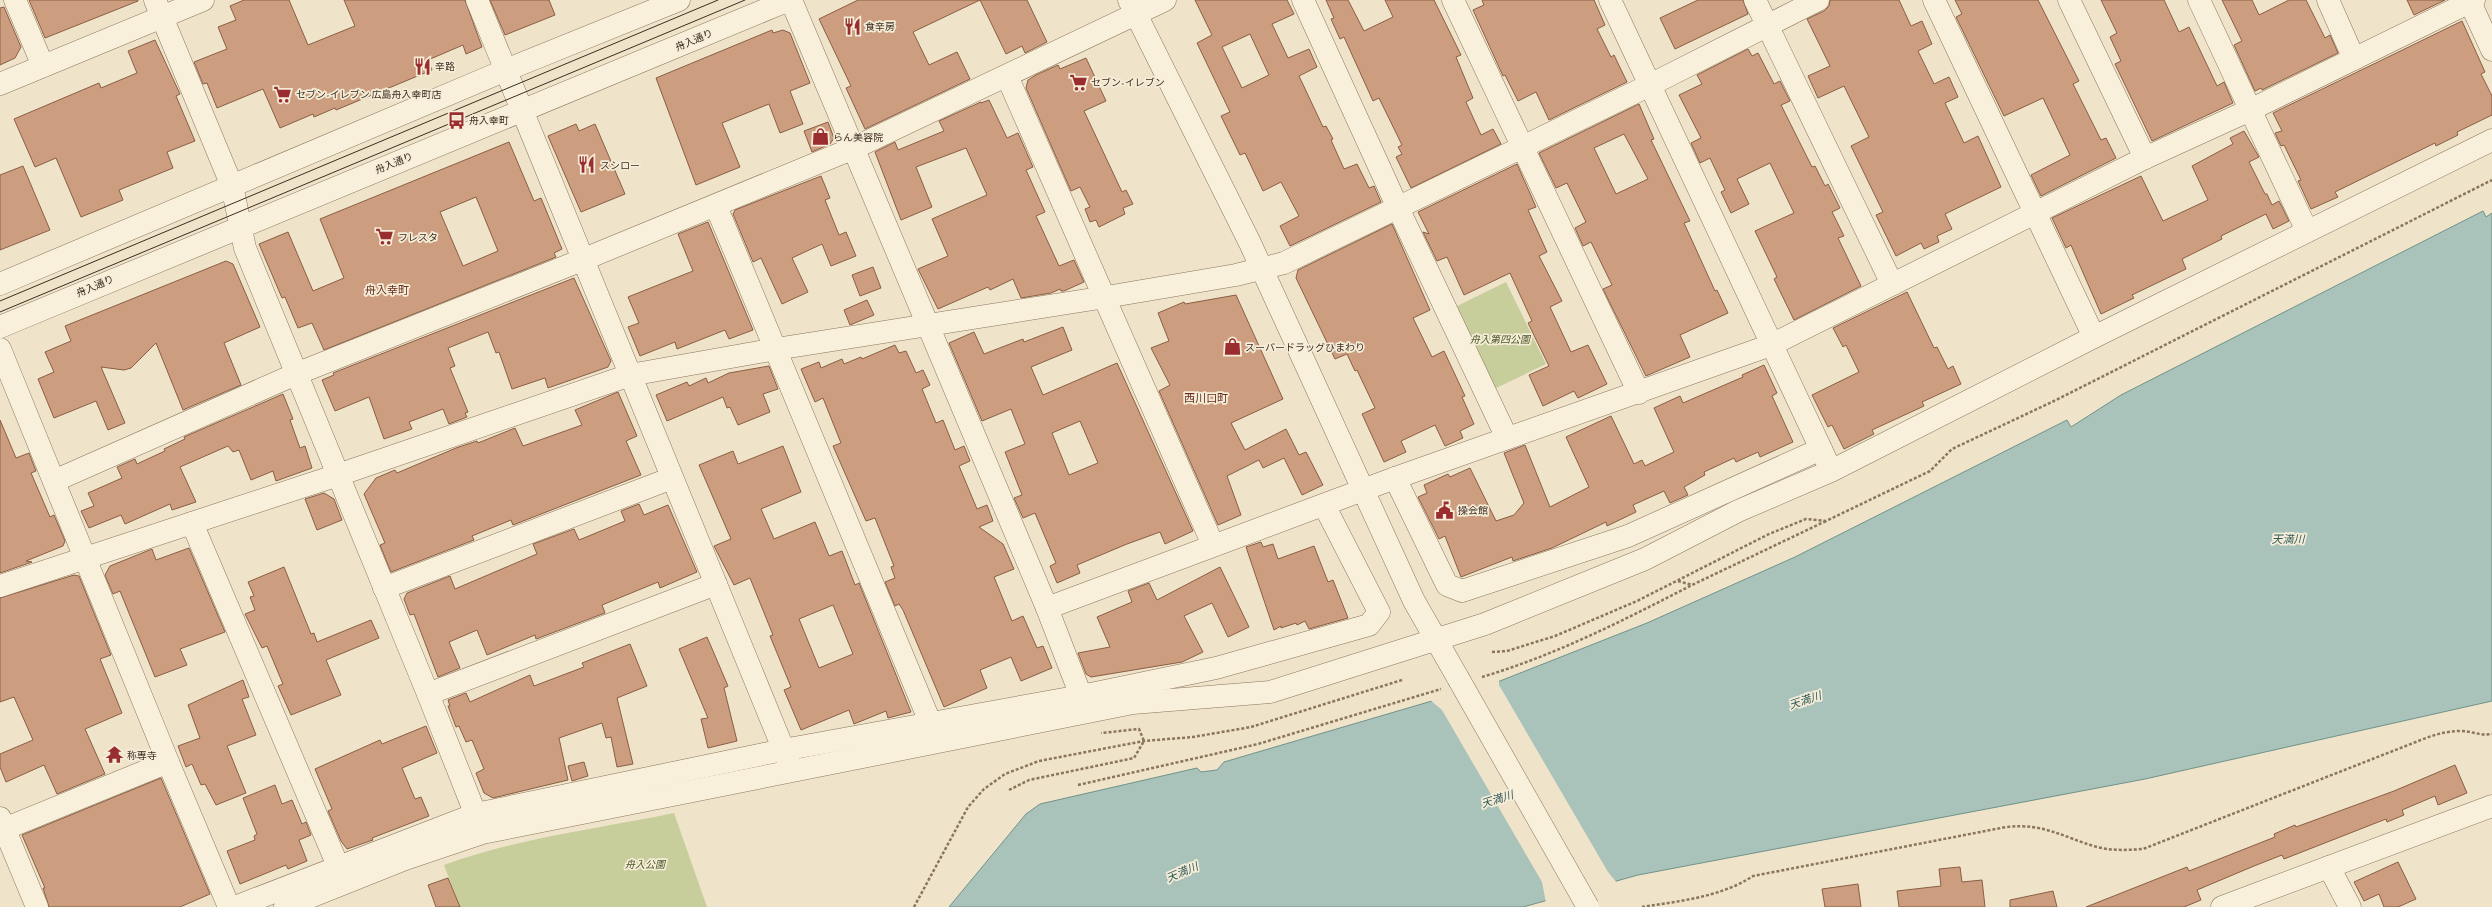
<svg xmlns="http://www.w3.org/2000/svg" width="2492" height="907" viewBox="0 0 2492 907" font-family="'Crimson Pro','Noto Sans JP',serif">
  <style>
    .green { fill: #c8cd9c }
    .water { fill: #a9c3bb; stroke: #709289 }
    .pier { fill: #efe3c9 }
    .building { fill: #cc9e7f; stroke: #8a5e43; fill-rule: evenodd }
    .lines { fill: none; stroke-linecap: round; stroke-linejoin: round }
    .minor-casing { stroke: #8b755d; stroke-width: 23 }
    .path { stroke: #8b755d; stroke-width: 2.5; stroke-dasharray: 3 2; stroke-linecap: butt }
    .minor { stroke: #f9f0dc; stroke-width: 22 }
    .tram { stroke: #3c2d21; stroke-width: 1 }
    .minor-bridge-casing { stroke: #8b755d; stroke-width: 23; stroke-linecap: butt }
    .minor-bridge { stroke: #f9f0dc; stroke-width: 22 }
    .labels { text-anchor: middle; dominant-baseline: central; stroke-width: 3.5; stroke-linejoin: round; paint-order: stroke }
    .poi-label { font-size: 10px; fill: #3c2d21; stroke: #f6edd8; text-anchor: start }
    .street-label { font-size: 10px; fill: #3c2d21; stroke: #f6edd8 }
    .park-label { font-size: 10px; font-style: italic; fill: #4c5827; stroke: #f6edd8 }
    .neighbourhood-label { font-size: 11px; fill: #682e20; stroke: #f6edd8 }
    .water-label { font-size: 11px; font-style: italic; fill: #305b58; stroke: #f6edd8 }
  </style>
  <rect width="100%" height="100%" fill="#efe3c9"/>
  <g class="green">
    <path d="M1506,282L1546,364L1490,391L1451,309Z"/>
    <path d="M674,813L707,907H460L444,865C518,838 597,829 674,813Z"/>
  </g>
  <path class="water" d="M2483,211L2486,217L2492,213V701L2145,779L1638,875L1523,907H949L1026,814L1040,804L1197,768L1201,772L1217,770L1224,762L1500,681L1647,623L1795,557L2067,420L2071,427L2121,395Z"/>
  <path class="pier" d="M1499,679V685L1608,872L1617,883L1546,903L1542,882L1442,710L1429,699Z"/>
  <g class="building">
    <path d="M29,0H138V1L45,38Z"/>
    <path d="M244,0H289L308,45L355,26L344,0H465L482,47L466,54L463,45L428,60L432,70L336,110L335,108L314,117L313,114L280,128L263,89L217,108L207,83L203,84L194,62L227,49L218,27L236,20L230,6Z"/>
    <path d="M490,0H549L555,15L505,35Z"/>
    <path d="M858,0H1027L1047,42L1025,53L1022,46L1006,54L980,0L913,32L929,65L957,52L970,79L865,129L846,88L851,86L819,19Z"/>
    <path d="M1195,0H1287L1294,14L1272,24L1288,58L1309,49L1317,67L1299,76L1323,127L1326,126L1333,139L1331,140L1344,169L1357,164L1369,188L1374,186L1381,202L1290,246L1280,226L1299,216L1281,182L1263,191L1245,153L1240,155L1221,116L1230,112L1197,43L1212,35ZM1250,34L1269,75L1242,88L1222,47Z"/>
    <path d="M1326,0H1348L1364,31L1393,17L1385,0H1434L1461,55L1456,57L1473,98L1466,102L1481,135L1493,129L1501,144L1411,188L1396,157L1402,154L1398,147L1402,145L1379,98L1373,101L1344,37L1340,39L1331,19L1334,18Z"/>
    <path d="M1482,0H1594L1605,25L1597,29L1611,57L1614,55L1627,82L1549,120L1536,92L1518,101L1505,75L1503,76L1473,10L1484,5Z"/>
    <path d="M1698,0H1743L1748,14L1675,49L1660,18Z"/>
    <path d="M1830,0H1899L1911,26L1922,21L1932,44L1918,51L1934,84L1949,77L1958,97L1945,103L1964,143L1978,136L2001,187L1945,214L1952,229L1937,236L1939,242L1924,249L1921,243L1896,256L1876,215L1883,212L1851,146L1869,137L1844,86L1818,98L1808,76L1830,66L1807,19L1824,11L1829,6Z"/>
    <path d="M1955,0H2038L2079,81L2073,84L2101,140L2106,138L2116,158L2041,196L2031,175L2070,155L2043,98L2004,116L1956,17L1962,14Z"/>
    <path d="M2101,0H2164L2179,32L2189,27L2217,86L2224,82L2233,103L2152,141L2115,64L2121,61L2110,37L2117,33Z"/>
    <path d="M2222,0H2252L2259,15L2289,0H2306L2325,38L2330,35L2338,53L2262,90L2261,88L2255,91L2234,45L2242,41Z"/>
    <path d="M2407,0H2445L2414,15Z"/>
    <path d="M4,7L21,47L15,58L0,65V8Z"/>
    <path d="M2462,21L2485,72L2481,74L2492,96V115L2457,132L2458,135L2436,146L2435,143L2335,192L2338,197L2311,209L2298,181L2301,180L2284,145L2281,146L2275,133L2282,131L2273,113Z"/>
    <path d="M772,30L773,33L783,30L790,33L810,83L790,91L803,124L780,133L769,104L722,123L740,167L696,185L656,78Z"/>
    <path d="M155,40L180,94L176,96L195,141L167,152L173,168L119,190L123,200L81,217L56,158L35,167L14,119L99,83L101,88L137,73L128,51Z"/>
    <path d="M1748,49L1752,56L1758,53L1774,84L1780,81L1790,101L1781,105L1812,167L1815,166L1825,186L1828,184L1840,208L1832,212L1844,236L1838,238L1861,286L1794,320L1774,279L1777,277L1755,231L1794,213L1770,163L1737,179L1749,204L1731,213L1721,192L1725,190L1710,158L1700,163L1691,143L1701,138L1679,95L1702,84L1697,75Z"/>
    <path d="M1086,58L1106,101L1084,111L1122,192L1126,190L1133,204L1123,208L1125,214L1099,227L1096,220L1090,222L1085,209L1090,207L1080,187L1071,191L1026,88L1028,80L1036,75L1058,65L1060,69Z"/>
    <path d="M989,100L1007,138L1018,133L1033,167L1026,170L1045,212L1036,216L1059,266L1074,260L1084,282L1064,291H1061L1060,289L1051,293L1021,298L1013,279L990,290L988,287L938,309L918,269L948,256L932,219L987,195L966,148L916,167L932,207L901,220L875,152L895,142L898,150L944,131L939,121L981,102V103Z"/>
    <path d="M1639,104L1654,139L1651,140L1690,221L1684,223L1715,291L1717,290L1728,313L1680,335L1690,357L1646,376L1603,289L1612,285L1591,242L1583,246L1575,228L1586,222L1567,183L1556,188L1539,153ZM1624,134L1648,179L1616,194L1594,148Z"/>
    <path d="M828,122L834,138L830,144L812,152L804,131Z"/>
    <path d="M576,124L579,131L595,124L625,194L581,212L548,136Z"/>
    <path d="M2244,131L2259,157L2249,162L2265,194H2267L2272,205L2279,201L2289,221L2273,229L2266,214L2221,236L2222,239L2182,259L2186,269L2132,295L2134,298L2101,314L2071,245L2066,248L2052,218L2141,176L2163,221L2208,200L2192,166L2233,144L2230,138Z"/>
    <path d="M509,142L534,201L541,198L562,249L554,253L556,257L324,350L312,323L298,328L285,297L282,298L259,244L288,232L313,291L344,278L320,219ZM476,197L498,251L463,266L440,212Z"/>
    <path d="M1517,164L1536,207L1528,210L1547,252L1539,256L1562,301L1550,307L1571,352L1588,345L1607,384L1578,398L1574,391L1543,406L1529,375L1549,366L1528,323L1532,321L1510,273L1464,295L1447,257L1437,261L1423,232L1429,234L1418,212Z"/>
    <path d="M23,166L50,230L0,250V175Z"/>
    <path d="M821,176L830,198L825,200L839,235L846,232L856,256L831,266L822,244L792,258L808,292L782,304L761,258L753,262L733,214L735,210Z"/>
    <path d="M708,222L753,330L729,339L725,330L677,349L675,342L640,356L628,327L639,323L628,297L693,271L678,234Z"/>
    <path d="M1392,224L1430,310L1413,318L1432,357L1444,351L1465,396L1462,397L1474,424L1460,431L1463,438L1445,446L1435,425L1401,441L1406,452L1384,462L1362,414L1375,408L1357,370L1355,371L1347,354L1335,359L1296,278L1298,270Z"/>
    <path d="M226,261L233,264L260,327L224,343L241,385L183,410L156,343L131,368L124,370L101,367L125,423L108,430L96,401L54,418L38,379L54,372L45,352L71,341L65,326Z"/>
    <path d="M873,267L881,288L860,296L852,275Z"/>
    <path d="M574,278L611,361L608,367L548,388L545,378L512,389L499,352L496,353L488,332L448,348L455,366L450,368L468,412L465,413L467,417L449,424L443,409L409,422L412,429L384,439L369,397L335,411L322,380L334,375L333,373Z"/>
    <path d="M1907,292L1934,348L1937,347L1948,369L1953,366L1961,384L1922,402L1924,406L1872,430L1874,434L1844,449L1832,425L1828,427L1812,395L1859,372L1846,345L1843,347L1833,328Z"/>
    <path d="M1236,295L1283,399L1231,423L1245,450L1286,429L1299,455L1306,452L1323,485L1302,495L1284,458L1263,468L1259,460L1227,476L1241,515L1218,525L1159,391L1170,385L1151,348L1169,341L1158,313L1184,302L1185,304Z"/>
    <path d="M867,300L874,315L850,325L844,310Z"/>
    <path d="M1063,327L1072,350L1031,367L1043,395L1117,363L1193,531L1165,544L1160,532L1127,544L1077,565L1080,573L1057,583L1050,566L1056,563L1035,513L1023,518L1014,498L1022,495L1005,452L1025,444L1011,409L982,421L949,343L974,332L984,354L1023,339L1024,342ZM1080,421L1098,463L1069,475L1052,433Z"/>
    <path d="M895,345L899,353L906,351L916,373L923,370L930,385L922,389L936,423L943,420L955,450L964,446L970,461L959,466L977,509L987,505L993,521L979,527L1003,544L1014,569L994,577L1012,621L1023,616L1037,648L1043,646L1052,668L1021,681L1011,657L980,670L987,688L944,707L903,610L899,604L895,606L885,582L895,578L891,567L894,566L875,518L866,521L833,446L841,443L823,398L815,402L801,369L819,362L821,368L842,359L844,364L861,357L862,359Z"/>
    <path d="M1764,365L1777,393L1772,396L1793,442L1760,457L1758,452L1736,462L1734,458L1704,472L1705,475L1684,487L1688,495L1670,503L1664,491L1633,505L1636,512L1607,526L1606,522L1552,548L1513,561L1512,557L1461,577L1445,536L1439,539L1418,497L1427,493L1424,485L1448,474L1450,477L1470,468L1496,521L1514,515L1524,503L1504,453L1525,445L1550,507L1589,487L1566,437L1611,416L1634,464L1642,460L1645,466L1674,452L1654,408L1680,396L1683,403L1743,377L1742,375Z"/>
    <path d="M769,366L778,389L763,394L770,412L738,425L730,407L727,408L723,397L667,421L656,395L687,382L689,386L706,378L708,383L729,373Z"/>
    <path d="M618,392L637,436L626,441L641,475L513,525L511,520L472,536L474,540L391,572L380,545L385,543L364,494L376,478L395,470L397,473L456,448L477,441L478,443L515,428L523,446L582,425L575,410Z"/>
    <path d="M283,394L293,419L290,420L300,448L305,446L312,468L276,481L273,471L251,480L239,450L233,452L228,446L180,467L196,502L172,510L170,504L125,524L121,515L89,528L81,511L94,506L88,493L122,478L117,467L135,459L137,464L165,451L164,449L185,439L184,437Z"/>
    <path d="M0,420L16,458L29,453L36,471L31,473L50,517L54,515L65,541L63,546L26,561L32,562L0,573Z"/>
    <path d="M783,446L801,492L761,509L774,539L815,522L829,556L842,551L855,585L859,583L911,712L888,718L886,711L854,724L849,710L801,730L784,690L791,687L770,636L773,635L750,578L734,585L714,546L731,539L699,465L733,451L738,464ZM833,605L853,654L819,668L799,619Z"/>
    <path d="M324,493L334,499L342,520L317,530L305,499Z"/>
    <path d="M639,504L644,515L668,505L697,572L660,588L658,582L602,605L605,613L536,639L535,635L487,655L477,630L449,642L460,668L438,677L414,614L410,615L404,599L407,593L450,576L455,589L537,554L533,544L574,529L579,540L625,521L621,511Z"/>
    <path d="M1261,542L1263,547L1273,544L1278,559L1314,546L1328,582L1333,580L1348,618L1309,629L1305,621L1297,625L1296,623L1281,628V626L1274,630L1246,547Z"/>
    <path d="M189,548L225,632L180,649L187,665L155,677L120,591L113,594L105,575L110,566L152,549L156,560Z"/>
    <path d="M284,567L311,634L314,633L317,642L371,620L379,638L326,660L341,695L291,715L278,686L283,684L267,646L262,648L245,614L255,610L250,597L254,596L248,582Z"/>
    <path d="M1220,567L1249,627L1228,637L1212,603L1184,616L1203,652L1182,662L1091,677L1086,674L1078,653L1110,647L1097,617L1132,602L1128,591L1149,583L1157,600Z"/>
    <path d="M74,575L79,576L111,655L100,659L122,713L85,729L105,774L57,794L44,765L6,782L0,767V754L33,740L14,697L0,702V598Z"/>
    <path d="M707,637L728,686L724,688L737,741L708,748L701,719L708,718L679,649Z"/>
    <path d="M630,644L647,686L617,698L633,764L617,767L611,737L606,738L602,723L559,738L568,780L493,798L484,793L476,773L484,769L472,740L466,742L459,726L456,727L448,706H450L448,700L466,693L470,702L530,675L534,686L584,667L582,663Z"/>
    <path d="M243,680L249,697L242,699L256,735L227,746L246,793L216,805L205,784L201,785L192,764L186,767L178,746L200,738L188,705Z"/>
    <path d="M426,726L437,753L402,768L415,799L421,797L429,816L372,838L373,840L347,849L341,841L328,811L332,809L315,769L380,740L382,744Z"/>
    <path d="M584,762L588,776L572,781L568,766Z"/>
    <path d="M2455,765L2467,793L2438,805L2435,796L2402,810L2404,815L2387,822L2386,819L2284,859L2282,855L2254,866L2197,890L2201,900L2184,907H2086L2187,867L2189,871L2275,837L2274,834L2295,825L2296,827L2394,791Z"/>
    <path d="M161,778L210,894L180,907H49L43,888H45L22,835Z"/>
    <path d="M275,785L282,804L292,800L302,824L306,822L311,835L299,840L307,861L288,869L286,865L240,884L227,851L255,840L254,836L257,834L243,798Z"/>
    <path d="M2398,862L2416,899L2398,907H2384L2379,894L2364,901L2354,882Z"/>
    <path d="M1960,867L1962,882L1982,880L1985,907H1899L1897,891L1941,886L1939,869Z"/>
    <path d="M448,878L460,907H436L428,885Z"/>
    <path d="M1858,884L1861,907H1825L1822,889Z"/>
    <path d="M2053,891L2057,907H2010V900Z"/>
  </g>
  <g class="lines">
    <defs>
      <g id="minor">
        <path d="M15,0L43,66"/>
        <path d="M155,0L232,186L245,248L428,694L481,828"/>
        <path d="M477,0L789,763"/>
        <path d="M791,0L1047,608L1081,696"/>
        <path d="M1129,0L1250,243L1414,601L1458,678"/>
        <path d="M1303,0L1398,208L1507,438"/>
        <path d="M1453,0L1639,393"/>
        <path d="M1610,0L1827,462"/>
        <path d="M1755,0L1892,284"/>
        <path d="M1934,0L2094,337"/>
        <path d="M2069,0L2145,158"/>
        <path d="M2199,0L2307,231"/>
        <path d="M2328,0L2354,59"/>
        <path d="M2469,0L2492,50"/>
        <path d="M1007,76L1213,545"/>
        <path d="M0,84L203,0"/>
        <path d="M716,206L930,722"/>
        <path d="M0,284L506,70L679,0"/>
        <path d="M0,327L789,0"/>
        <path d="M0,349L168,762L229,907"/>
        <path d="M1395,478L1447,585L1462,591L1628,536L1821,449"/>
        <path d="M54,481L296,374L582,260L854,148L1165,0"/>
        <path d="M192,523L338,866"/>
        <path d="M0,586L338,475L630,375L776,349L1106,297L1236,275L1284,263L1650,85L1818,0"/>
        <path d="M384,588L672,478"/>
        <path d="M1047,608L1395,478L1771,345L2145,158L2250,110L2474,0"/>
        <path d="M428,694L716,584"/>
        <path d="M0,818L37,907"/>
        <path d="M4,829L168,762"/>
        <path d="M2329,867L2350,907"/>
        <path d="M235,907L476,814L783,750L1081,696L1216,668L1369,625L1379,612L1324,505"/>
        <path d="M285,907L405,859L482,833L1133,703L1270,692L1485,624L1645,559L1738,511L1831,471L2094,337L2492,140"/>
        <path d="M2222,907L2492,806"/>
      </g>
    </defs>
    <use href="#minor" class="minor-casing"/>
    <g class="path">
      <path d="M1678,581L1692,585L1826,521"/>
      <path d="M1492,652L1507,651L1555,636L1637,601L1769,534L1806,519L1826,521L1930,471L1952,449L2054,401L2492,180"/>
      <path d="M1482,677C1556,655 1624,620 1692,585"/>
      <path d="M1078,785L1258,744L1441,689"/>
      <path d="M1009,790L1029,780L1134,758L1144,741L1139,729L1101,733"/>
      <path d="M914,907L968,807L984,789L1005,774L1039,761L1144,741L1193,737L1251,727L1402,680"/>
      <path d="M1642,907C1680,901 1721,897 1753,876L2006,827C2045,823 2062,837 2097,847C2113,851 2128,850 2143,849L2426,738C2437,734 2448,731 2460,731C2472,731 2480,736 2492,734"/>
    </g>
    <use href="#minor" class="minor"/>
    <g class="tram">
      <path d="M0,301L718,0"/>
      <path d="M0,312L745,0"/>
    </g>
    <defs>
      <path id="minor-bridge" d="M1458,678L1588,907"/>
    </defs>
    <use href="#minor-bridge" class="minor-bridge-casing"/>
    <use href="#minor-bridge" class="minor-bridge"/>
  </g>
  <defs>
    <symbol id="restaurant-bare" viewBox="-9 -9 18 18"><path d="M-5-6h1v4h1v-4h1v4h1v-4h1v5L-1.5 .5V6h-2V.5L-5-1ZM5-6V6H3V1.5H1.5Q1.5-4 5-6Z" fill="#9a2d30" stroke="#f6edd8" stroke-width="2.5" paint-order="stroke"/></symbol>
    <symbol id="supermarket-bare" viewBox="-9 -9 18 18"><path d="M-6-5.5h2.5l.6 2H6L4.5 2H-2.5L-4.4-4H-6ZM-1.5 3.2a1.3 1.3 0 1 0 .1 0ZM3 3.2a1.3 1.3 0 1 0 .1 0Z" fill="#9a2d30" stroke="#f6edd8" stroke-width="2.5" paint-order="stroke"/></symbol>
    <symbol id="bus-bare" viewBox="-9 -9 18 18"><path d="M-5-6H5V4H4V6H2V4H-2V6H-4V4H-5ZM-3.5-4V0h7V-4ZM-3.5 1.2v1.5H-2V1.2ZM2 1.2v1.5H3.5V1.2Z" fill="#9a2d30" stroke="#f6edd8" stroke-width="2.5" paint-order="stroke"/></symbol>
    <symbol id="shop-bare" viewBox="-9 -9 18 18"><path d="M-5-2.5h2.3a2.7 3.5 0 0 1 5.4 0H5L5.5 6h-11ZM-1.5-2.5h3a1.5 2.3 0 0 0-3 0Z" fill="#9a2d30" stroke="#f6edd8" stroke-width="2.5" paint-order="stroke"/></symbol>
    <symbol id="civic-bare" viewBox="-9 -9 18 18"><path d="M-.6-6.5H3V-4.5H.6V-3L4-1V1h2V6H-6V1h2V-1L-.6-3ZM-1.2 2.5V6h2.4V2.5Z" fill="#9a2d30" stroke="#f6edd8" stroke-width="2.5" paint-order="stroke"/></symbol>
    <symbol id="temple-bare" viewBox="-9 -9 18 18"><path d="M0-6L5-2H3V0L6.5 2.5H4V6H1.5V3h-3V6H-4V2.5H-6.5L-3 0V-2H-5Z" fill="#9a2d30" stroke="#f6edd8" stroke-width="2.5" paint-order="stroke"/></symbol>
  </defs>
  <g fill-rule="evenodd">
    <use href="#restaurant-bare" x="840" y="14" width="25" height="25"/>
    <use href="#restaurant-bare" x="410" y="54" width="25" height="25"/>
    <use href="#supermarket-bare" x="1066" y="70" width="25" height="25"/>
    <use href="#supermarket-bare" x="270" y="82" width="25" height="25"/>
    <use href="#bus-bare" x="444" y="108" width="25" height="25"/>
    <use href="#shop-bare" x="808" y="124" width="25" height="25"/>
    <use href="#restaurant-bare" x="574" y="152" width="25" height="25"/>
    <use href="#supermarket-bare" x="372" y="224" width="25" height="25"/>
    <use href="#shop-bare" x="1220" y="334" width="25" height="25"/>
    <use href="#civic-bare" x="1432" y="498" width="25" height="25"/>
    <use href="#temple-bare" x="102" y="742" width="25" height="25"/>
  </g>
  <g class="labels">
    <g class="poi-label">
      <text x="865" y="26">食辛房</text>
      <text x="435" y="66">辛路</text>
      <text x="1091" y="82">セブン-イレブン</text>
      <text x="296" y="94">セブン-イレブン 広島舟入幸町店</text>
      <text x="469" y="120">舟入幸町</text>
      <text x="833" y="137">らん美容院</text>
      <text x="600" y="165">スシロー</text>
      <text x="398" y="237">フレスタ</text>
      <text x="1245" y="347">スーパードラッグひまわり</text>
      <text x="1458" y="510">操会館</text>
      <text x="127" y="755">称専寺</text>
    </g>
    <g class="street-label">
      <text transform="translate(694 40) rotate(-23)">舟入通り</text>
      <text transform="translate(394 163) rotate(-22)">舟入通り</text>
      <text transform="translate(95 286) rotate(-23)">舟入通り</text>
    </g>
    <g class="park-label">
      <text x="1500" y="339">舟入第四公園</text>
      <text x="645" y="864">舟入公園</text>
    </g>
    <g class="neighbourhood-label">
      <text x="387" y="290">舟入幸町</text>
      <text x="1206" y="398">西川口町</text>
    </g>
    <g class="water-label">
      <text x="2288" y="539">天満川</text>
      <text transform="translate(1805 700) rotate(-18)">天満川</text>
      <text transform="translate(1497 799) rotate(-17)">天満川</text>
      <text transform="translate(1182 872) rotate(-23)">天満川</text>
    </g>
  </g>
</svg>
